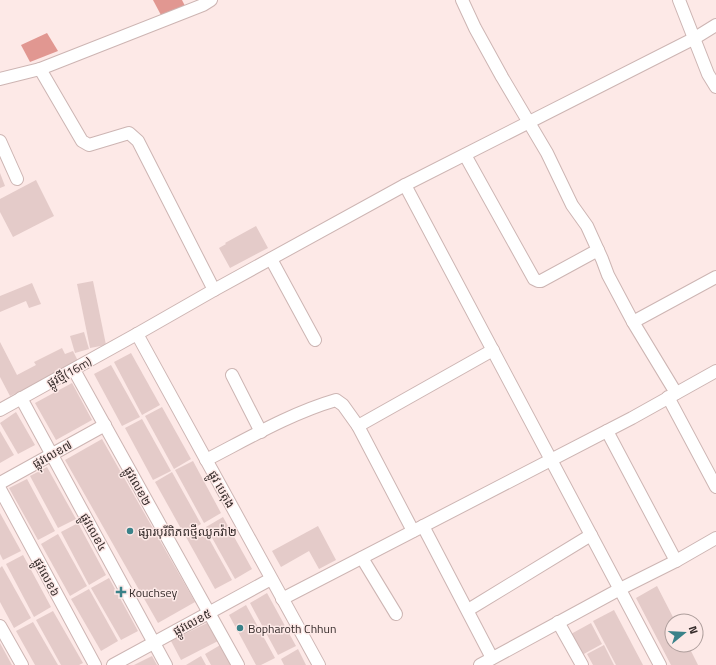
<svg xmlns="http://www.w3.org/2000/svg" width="716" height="665" viewBox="0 0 716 665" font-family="'Titillium Web','Noto Sans Khmer',sans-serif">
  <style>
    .water { fill: #e19791 }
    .building { fill: #e4cbc9 }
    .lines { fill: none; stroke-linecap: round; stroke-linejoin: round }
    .minor-casing { stroke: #cdb5b3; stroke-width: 14 }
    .minor { stroke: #fff; stroke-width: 12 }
    .poi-dot { fill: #3a8289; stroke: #fde9e7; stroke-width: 1.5 }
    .labels { text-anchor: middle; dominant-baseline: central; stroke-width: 3; stroke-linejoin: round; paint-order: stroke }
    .street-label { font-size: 12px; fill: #372d2c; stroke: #fde9e7 }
    .poi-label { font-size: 12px; fill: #372d2c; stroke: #fde9e7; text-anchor: start }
  </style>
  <rect width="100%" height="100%" fill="#fde9e7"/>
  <g class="water">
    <path d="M153,0H182L185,6L162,17Z"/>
    <path d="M47,33L58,51L30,62L21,45Z"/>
  </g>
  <g class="building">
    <path d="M0,173L5,186L0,188Z"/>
    <path d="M36,180L54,216L13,237L0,212V199Z"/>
    <path d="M256,226L268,248L230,268L219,248L226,244L225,243Z"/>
    <path d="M93,281L106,345L90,348L77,284Z"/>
    <path d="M32,283L41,304L29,308L26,301L0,312V296Z"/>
    <path d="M84,332L89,349L75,353L70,336Z"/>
    <path d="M0,342L17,375L36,365L34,362L62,348L65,354L73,351L79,363L38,386L37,383L10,396L0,377Z"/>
    <path d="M131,353L160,405L142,415L114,362Z"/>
    <path d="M111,365L140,417L122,426L94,374Z"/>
    <path d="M72,383L92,420L56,440L35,403Z"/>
    <path d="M162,407L191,459L174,469L145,416Z"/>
    <path d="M16,412L35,445L18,454L0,423Z"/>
    <path d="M142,419L171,471L153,480L125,428Z"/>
    <path d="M0,431L14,455L0,463Z"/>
    <path d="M102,439L195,602L158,623L65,460Z"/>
    <path d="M193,461L221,513L204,523L175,470Z"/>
    <path d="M47,467L76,519L58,528L30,476Z"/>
    <path d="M172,472L201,524L184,534L155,482Z"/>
    <path d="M27,479L55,531L38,540L9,488Z"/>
    <path d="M0,513L21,551L3,560L0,554Z"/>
    <path d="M223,517L252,569L235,579L206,527Z"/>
    <path d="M78,523L106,575L89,585L61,532Z"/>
    <path d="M318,526L336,560L319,569L309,551L281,567L272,551Z"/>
    <path d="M203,528L232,580L215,589L186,537Z"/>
    <path d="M58,534L87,586L70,596L41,544Z"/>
    <path d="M23,555L51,607L34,617L6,564Z"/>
    <path d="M2,566L31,618L14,628L0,602V568Z"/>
    <path d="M109,578L138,631L121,640L91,588Z"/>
    <path d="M657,586L675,621H672V645H688L698,665H671L636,598Z"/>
    <path d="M89,589L118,641L101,651L71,599Z"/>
    <path d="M267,593L296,646L278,655L250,603Z"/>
    <path d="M246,605L275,658L261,665H256L229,615Z"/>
    <path d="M614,610L643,665H616L593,621Z"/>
    <path d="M53,611L83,663L79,665H61L36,620Z"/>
    <path d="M33,622L58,665H35L16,631Z"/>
    <path d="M209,622L218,641L181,660L171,641Z"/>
    <path d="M591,623L602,644L582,655L571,634Z"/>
    <path d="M0,643L12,665H0Z"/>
    <path d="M222,644L233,665H211L205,654Z"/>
    <path d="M604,645L614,665H593L587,654Z"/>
    <path d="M298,649L306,665H284L281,659Z"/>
    <path d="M152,656L157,665H134Z"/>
    <path d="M201,656L206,665H186Z"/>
  </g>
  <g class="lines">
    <defs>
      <g id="minor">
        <path d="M462,0L475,28L502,77L547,153L572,205L587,226L602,259L608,275L633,322L676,393"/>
        <path d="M679,0L708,74L716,87"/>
        <path d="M40,69L82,141L89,145L129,133L138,141L214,290"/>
        <path d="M0,79L40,69L203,5L211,0"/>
        <path d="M0,141L17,179"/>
        <path d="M465,155L534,279L538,281H541L598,250"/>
        <path d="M405,185L660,665"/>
        <path d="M271,259L315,340"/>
        <path d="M633,322L716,277"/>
        <path d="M137,334L319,665"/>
        <path d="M74,370L238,665"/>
        <path d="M232,375L261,432"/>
        <path d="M668,397L716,487"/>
        <path d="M21,398L166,665"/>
        <path d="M0,410L137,334L214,290L405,185L695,38L716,25"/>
        <path d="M358,426L493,350"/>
        <path d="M607,431L676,561"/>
        <path d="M206,460C247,439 291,413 336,400L343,405L358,426L413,531"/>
        <path d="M0,483L105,425"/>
        <path d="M0,489L95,665"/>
        <path d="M423,526L492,658"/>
        <path d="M362,558L396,614"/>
        <path d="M282,599L632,418L716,371"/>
        <path d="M468,610L591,535"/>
        <path d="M558,622L582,665"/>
        <path d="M0,626L22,665"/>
        <path d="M113,665L271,579"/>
        <path d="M480,665L620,589L676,561L716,538"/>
      </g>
    </defs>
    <use href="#minor" class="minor-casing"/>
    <use href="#minor" class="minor"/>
  </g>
  <g class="poi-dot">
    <circle cx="130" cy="531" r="4"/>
    <path d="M119 586h4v4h4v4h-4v4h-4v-4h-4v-4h4z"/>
    <circle cx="240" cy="628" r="4"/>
  </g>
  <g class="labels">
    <g class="street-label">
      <text transform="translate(69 372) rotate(-29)">ផ្លូវថ្មី(16m)</text>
      <text transform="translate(52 454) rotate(-29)">ផ្លុវលេខ៧</text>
      <text transform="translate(138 486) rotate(61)">ផ្លូវលេខ២</text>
      <text transform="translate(222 489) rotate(61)">ផ្លូវ បេតុង</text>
      <text transform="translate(94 532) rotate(61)">ផ្លូវលេខ៤</text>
      <text transform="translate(47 577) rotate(62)">ផ្លូវលេខ៦</text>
      <text transform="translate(192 622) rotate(-28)">ផ្លូវលេខ៥</text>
    </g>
    <g class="poi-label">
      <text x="138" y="531">ផ្សារបុរីពិភពថ្មីឈូកវ៉ា២</text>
      <text x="129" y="592">Kouchsey</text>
      <text x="248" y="628">Bopharoth Chhun</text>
    </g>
  </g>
  <g transform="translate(684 633) rotate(72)"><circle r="19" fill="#fde9e7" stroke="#ae9e9c"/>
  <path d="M0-3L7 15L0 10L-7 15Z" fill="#3a8289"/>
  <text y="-6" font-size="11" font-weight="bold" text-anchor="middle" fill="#372d2c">N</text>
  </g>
</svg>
